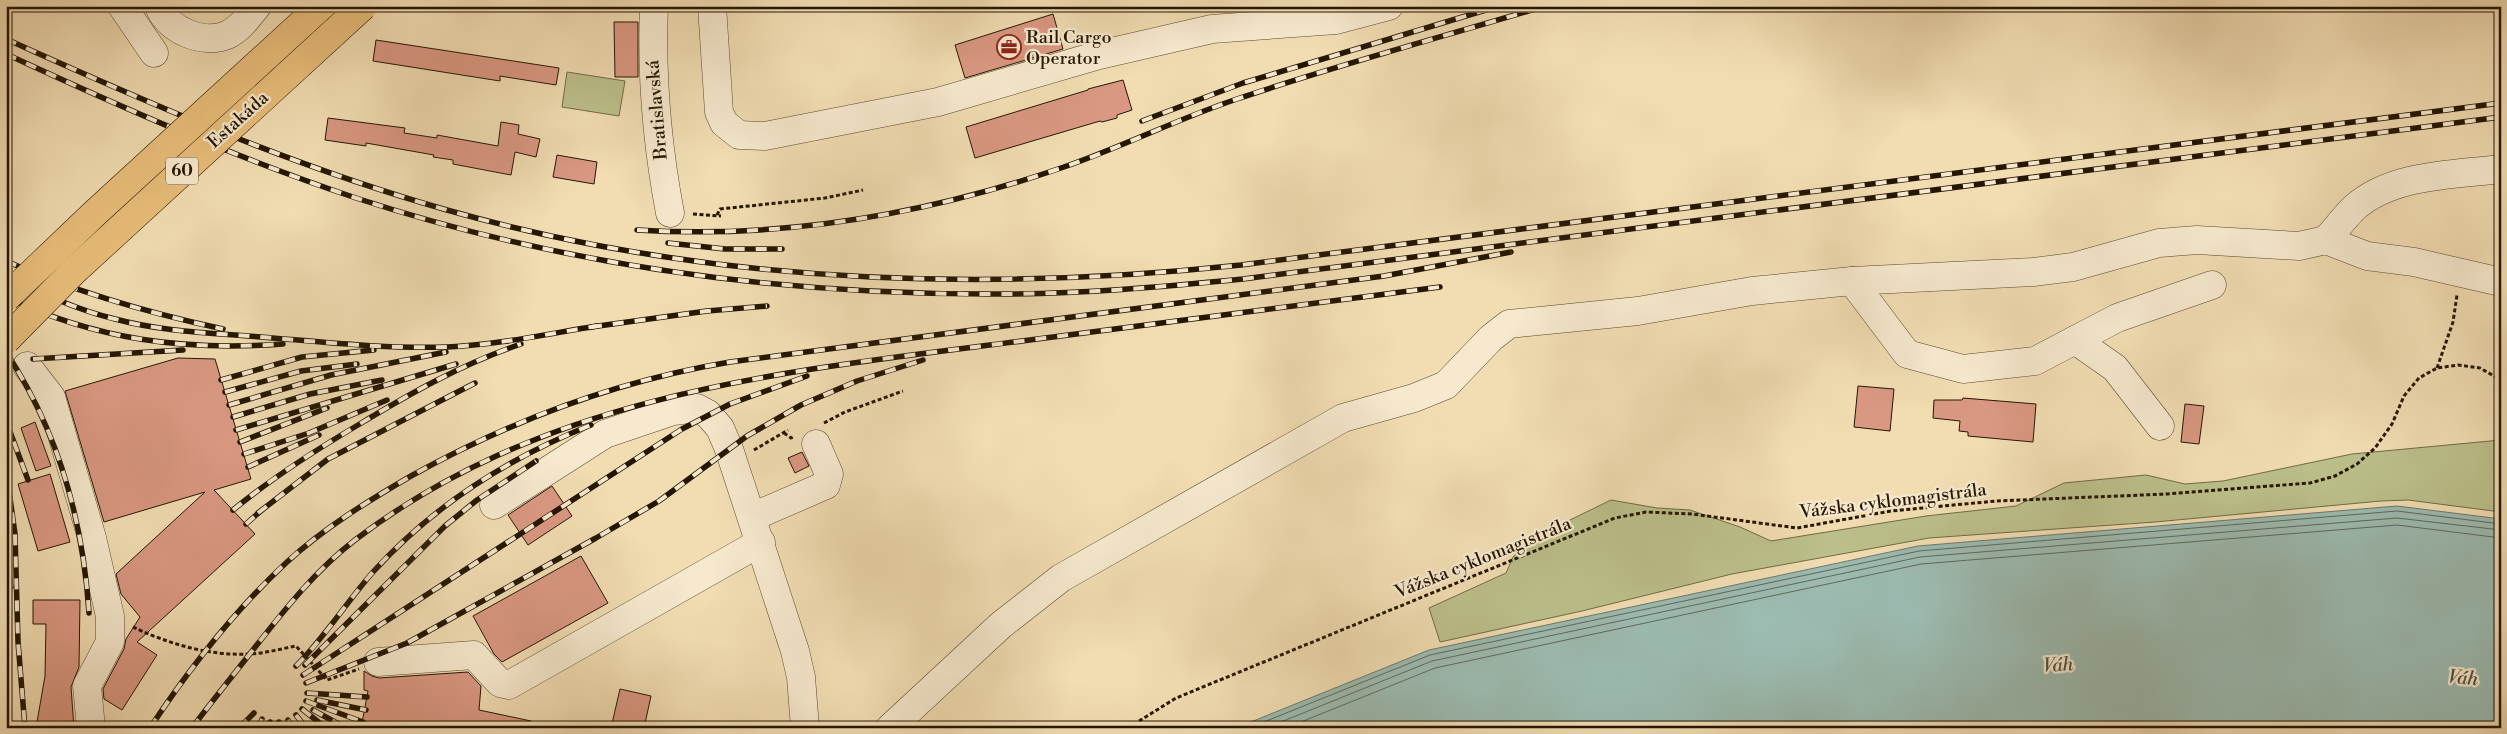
<svg xmlns="http://www.w3.org/2000/svg" width="2507" height="734" viewBox="0 0 2507 734" font-family="'Libre Bodoni',serif">
  <style>
    .green { fill: #bcc08b; stroke: #706b47 }
    .water { fill: #9cbbb1; stroke: #6c796b }
    .lines { fill: none; stroke-linecap: round; stroke-linejoin: round }
    .shore { stroke: #60685a; stroke-width: 1 }
    .building { fill: #da9882; stroke: #241603 }
    .minor-casing { stroke: #58482f; stroke-width: 29 }
    .path { stroke: #241603; stroke-width: 3; stroke-dasharray: 4 2.5; stroke-linecap: butt }
    .minor { stroke: #f7e9ce; stroke-width: 28 }
    .rail-casing { stroke: #241603; stroke-width: 5.5 }
    .rail { stroke: #f7e9ce; stroke-width: 4; stroke-dasharray: 11; stroke-linecap: butt }
    .major-bridge-casing { stroke: #241603; stroke-width: 29; stroke-linecap: butt }
    .major-bridge { stroke: #e9be7a; stroke-width: 28 }
    .labels { text-anchor: middle; dominant-baseline: central; stroke-width: 4.5; stroke-linejoin: round; paint-order: stroke }
    .shield { fill: #f7e9ce; stroke: #635540; stroke-width: 1 }
    .shield-label { font-size: 16px; font-weight: bold; fill: #241603 }
    .poi-label { font-size: 18px; fill: #241603; stroke: #f7e9ce; text-anchor: start }
    .street-label { font-size: 18px; fill: #241603; stroke: #f7e9ce }
    .water-label { font-size: 19px; font-style: italic; fill: #4e5040; stroke: #f7e9ce }
  </style>
  <rect width="100%" height="100%" fill="#f2ddb3"/>
  <filter id="stains"><feTurbulence type="fractalNoise" baseFrequency=".004" numOctaves="4"/><feColorMatrix values="0 0 0 0 .2 0 0 0 0 .09 0 0 0 0 .02 0 0 0 .5 -.17"/></filter>
  <radialGradient id="worn" r=".72"><stop offset=".6" stop-color="#630" stop-opacity="0"/><stop offset="1" stop-color="#630" stop-opacity=".3"/></radialGradient>
  <g class="green">
    <path d="M567,72L625,81L619,116L562,107Z"/>
    <path d="M2501,440V512L2408,500L2381,501L2155,522L1929,538L1732,574L1582,611L1440,642L1429,608L1506,573L1513,557L1527,541L1611,500L1657,508L1690,510L1740,527L1771,541L1926,516L2016,506L2064,483L2146,475L2185,484L2223,481L2352,454Z"/>
  </g>
  <path class="water" d="M2397,506L2501,519V728H1236L1429,650L1918,546Z"/>
  <g class="lines">
    <g class="shore">
      <path d="M1249,728L1430,655L1919,551L2397,511L2501,524"/>
      <path d="M1266,728L1432,661L1920,557L2397,518L2501,530"/>
      <path d="M1286,728L1435,668L1921,564L2397,525L2501,538"/>
    </g>
  </g>
  <g class="building">
    <path d="M1053,14L1063,49L965,78L955,45Z"/>
    <path d="M614,22H638V77H615Z"/>
    <path d="M376,40L559,68L556,85L500,76V81L373,61Z"/>
    <path d="M1123,80L1132,110L1117,115V118L1102,122L1100,121L975,158L966,127L1088,90V89Z"/>
    <path d="M328,118L405,128L404,133L437,138V135L498,146L501,122L519,125L518,134L540,139L536,157L515,152L511,175L453,164V160L433,157L434,155L366,143V146L325,140Z"/>
    <path d="M557,155L597,162L594,184L553,177Z"/>
    <path d="M178,358L215,359L251,479L214,490L255,534L137,642L157,655L122,710L104,699L103,689L124,649L126,639L140,617L121,594L116,574L205,492L104,522L65,391Z"/>
    <path d="M1858,386L1894,389L1890,431L1854,427Z"/>
    <path d="M1963,398L2036,404L2033,442L1968,436V432L1959,431L1960,421L1933,418L1934,400H1962Z"/>
    <path d="M2185,404L2204,406L2199,444L2181,442Z"/>
    <path d="M35,422L51,466L36,471L21,428Z"/>
    <path d="M802,452L809,466L795,473L788,458Z"/>
    <path d="M50,474L70,542L38,551L18,484Z"/>
    <path d="M552,486L572,516L528,545L508,515Z"/>
    <path d="M581,556L608,603L502,662L494,654L473,616Z"/>
    <path d="M33,600H80L79,667L71,687L74,728H36L45,676L46,624H33Z"/>
    <path d="M364,671L372,676L379,678L468,672L481,686L479,710L531,721L530,728H361L368,691L364,690Z"/>
    <path d="M620,689L651,696L644,728H611Z"/>
  </g>
  <g class="lines">
    <defs>
      <g id="minor">
        <path d="M122,6L154,53"/>
        <path d="M159,6C167,30 203,45 227,35C240,29 248,17 257,6"/>
        <path d="M654,6C651,76 657,144 670,213"/>
        <path d="M712,6L719,112L724,123L739,135L765,136L938,102L1099,55L1212,29L1336,20L1389,6"/>
        <path d="M2326,240C2335,230 2344,218 2354,208C2392,174 2452,175 2501,169"/>
        <path d="M1852,281L1907,354L1963,369L2035,361L2117,318L2212,285"/>
        <path d="M2075,340L2115,368L2160,426"/>
        <path d="M27,366L51,397L92,538L110,616V642L87,686L91,728"/>
        <path d="M494,505L605,434L673,411L697,408L708,414L720,428L729,449L795,651L801,677L805,728"/>
        <path d="M752,517L826,485L829,474L816,444"/>
        <path d="M378,662L474,655L500,683L509,685L761,542"/>
        <path d="M890,728L1001,625L1061,578L1343,418L1414,398L1446,385L1491,338L1509,324L1638,311L1752,291L1852,281L2033,272L2073,267L2159,243L2197,240L2299,246L2326,240L2367,256L2414,262L2501,282"/>
      </g>
    </defs>
    <use href="#minor" class="minor-casing"/>
    <g class="path">
      <path d="M693,214L721,216"/>
      <path d="M717,215L720,209L825,198L863,190"/>
      <path d="M2437,368L2453,322L2457,295"/>
      <path d="M824,423L845,412L903,391"/>
      <path d="M784,433L791,438L793,437"/>
      <path d="M754,450L788,430"/>
      <path d="M133,627C167,643 208,656 247,654C263,654 280,649 296,646L327,680L359,669"/>
      <path d="M1128,728L1176,698L1615,518L1646,512L1692,514L1797,528L1891,511L1996,501L2167,494L2310,483L2335,476L2357,464L2375,448L2392,424L2404,396L2419,378L2437,368L2458,365L2480,368L2501,380"/>
    </g>
    <use href="#minor" class="minor"/>
    <defs>
      <g id="rail">
        <path d="M6,39C150,104 295,167 447,210C705,283 976,293 1241,265L2501,103"/>
        <path d="M6,54C121,107 236,158 356,198C564,266 782,295 1000,294C1081,294 1162,287 1243,279L2501,117"/>
        <path d="M1142,121L1243,83L1499,6"/>
        <path d="M637,230C782,239 924,215 1061,168C1120,148 1177,119 1237,99C1338,65 1442,37 1545,6"/>
        <path d="M668,243L725,249H782"/>
        <path d="M6,261C75,292 149,313 223,329"/>
        <path d="M6,276C41,293 77,310 115,319C163,332 213,333 261,337C323,342 385,349 447,347C497,345 547,334 597,326"/>
        <path d="M6,297C96,340 185,351 283,344"/>
        <path d="M591,327L707,311L767,306"/>
        <path d="M6,352C58,431 83,520 89,613"/>
        <path d="M33,359L183,350"/>
        <path d="M221,380L302,357L374,350"/>
        <path d="M225,392L301,371L357,364"/>
        <path d="M229,405L331,375L446,352"/>
        <path d="M233,417L310,394L382,380"/>
        <path d="M6,421L28,480"/>
        <path d="M236,430L456,364"/>
        <path d="M240,442L327,408"/>
        <path d="M244,454L309,433L387,400"/>
        <path d="M248,467L319,435"/>
        <path d="M6,469L15,534L18,642L25,728"/>
        <path d="M233,510C272,478 314,451 358,425C411,393 462,364 521,344"/>
        <path d="M258,513L328,459L475,383"/>
        <path d="M246,524L263,509"/>
        <path d="M6,557L11,587"/>
        <path d="M305,665L445,526L477,500L536,461"/>
        <path d="M296,666C324,638 346,603 373,572C433,506 508,458 591,425"/>
        <path d="M303,675L682,429L730,404L807,376"/>
        <path d="M306,683L407,643L596,538L659,501L747,436L801,405L857,381L923,360"/>
        <path d="M307,693L367,697"/>
        <path d="M317,700L366,710"/>
        <path d="M306,701L363,722"/>
        <path d="M302,709L326,728"/>
        <path d="M313,710L346,728"/>
        <path d="M296,715L306,728"/>
        <path d="M288,720L292,728"/>
        <path d="M279,722L280,728"/>
        <path d="M150,728C189,669 235,610 287,562C324,528 368,501 411,476C512,420 616,381 730,362L1384,276L1511,252"/>
        <path d="M192,728C213,700 235,673 256,646C286,608 316,570 355,540C549,392 788,371 1022,341C1161,323 1301,305 1440,287"/>
        <path d="M239,728L254,713"/>
        <path d="M258,728L262,719"/>
        <path d="M269,728L270,722"/>
      </g>
    </defs>
    <use href="#rail" class="rail-casing"/>
    <use href="#rail" class="rail"/>
    <defs>
      <g id="major-bridge">
        <path d="M6,298L95,213L321,6"/>
        <path d="M6,340L74,271L363,6"/>
      </g>
    </defs>
    <use href="#major-bridge" class="major-bridge-casing"/>
    <use href="#major-bridge" class="major-bridge"/>
  </g>
  <defs>
    <symbol id="office-ring" viewBox="-11 -11 22 22"><circle r="9.5" fill="#f7e9ce" stroke="#8f2418" stroke-width="1.5"/><path d="M-6-3h4V-5.5h4V-3h4V5H-6ZM-1-4.5V-3h2v-1.5ZM-6 0V1H6V0Z" fill="#8f2418"/></symbol>
  </defs>
  <g fill-rule="evenodd">
    <use href="#office-ring" x="995" y="33" width="28" height="28"/>
  </g>
  <g class="labels">
    <rect class="shield" x="166" y="157.5" width="32" height="27" rx="4"/>
    <g class="shield-label">
      <text x="182" y="171">60</text>
    </g>
    <g class="poi-label">
      <text x="1026" y="37">Rail Cargo<tspan x="1026" dy="21">Operator</tspan></text>
    </g>
    <g class="street-label">
      <text transform="translate(657 110) rotate(-95)">Bratislavská</text>
      <text transform="translate(238 120) rotate(-42)">Estakáda</text>
      <text transform="translate(1893 501) rotate(-7)">Vážska cyklomagistrála</text>
      <text transform="translate(1483 558) rotate(-22)">Vážska cyklomagistrála</text>
    </g>
    <g class="water-label">
      <text transform="translate(2058 665) rotate(-4)">Váh</text>
      <text transform="translate(2463 678) rotate(5)">Váh</text>
    </g>
  </g>
  <rect width="2507" height="734" fill="none" stroke="#f2ddb3" stroke-width="25"/>
  <rect x="8" y="8" width="2492" height="719" fill="none" stroke="#241603" stroke-width="2.5"/>
  <rect x="12" y="12" width="2482" height="709" fill="none" stroke="#241603"/>
  <rect width="100%" height="100%" filter="url(#stains)"/>
  <rect width="100%" height="100%" fill="url(#worn)"/>
</svg>
